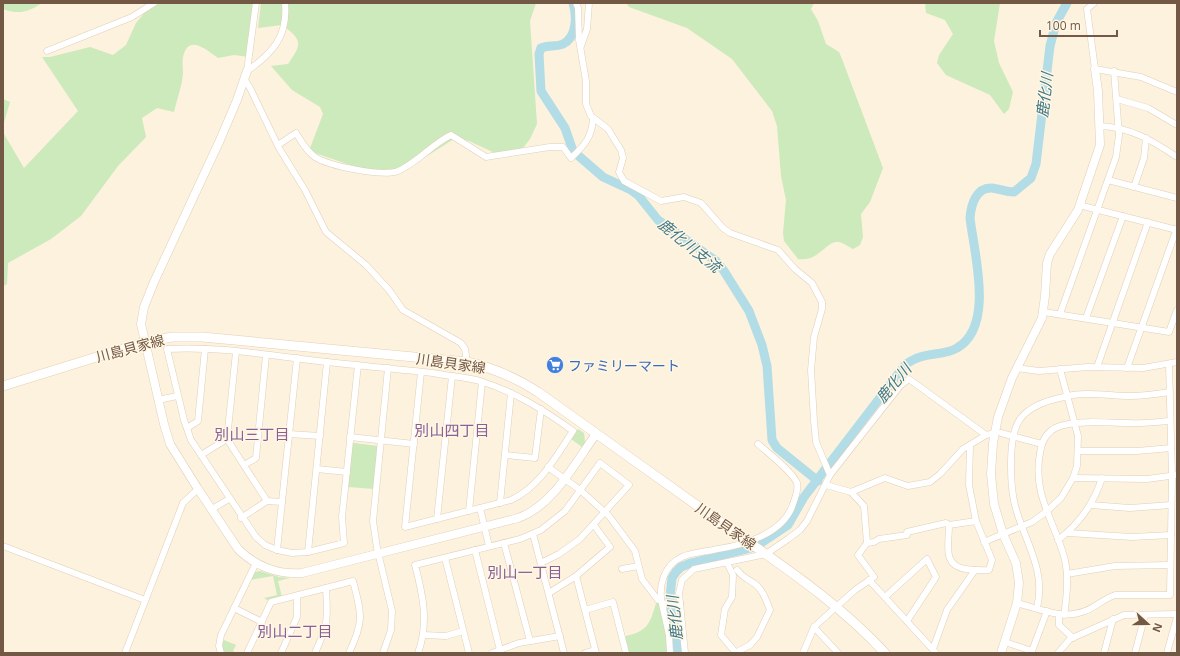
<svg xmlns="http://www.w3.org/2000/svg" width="1180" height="656" viewBox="0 0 1180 656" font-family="'Open Sans','Noto Sans JP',sans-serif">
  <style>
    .green { fill: #cceabc }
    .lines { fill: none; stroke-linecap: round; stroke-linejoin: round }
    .river { stroke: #b2dce6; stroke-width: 9 }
    .minor-casing { stroke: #e1ceb9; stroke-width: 7 }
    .tertiary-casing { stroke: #e1ceb9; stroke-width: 9 }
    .secondary-casing { stroke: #e6cfb7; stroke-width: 10 }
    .minor { stroke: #fff; stroke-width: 6 }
    .tertiary { stroke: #fff; stroke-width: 8 }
    .secondary { stroke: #fff; stroke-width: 9 }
    .labels { text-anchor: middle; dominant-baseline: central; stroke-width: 3; stroke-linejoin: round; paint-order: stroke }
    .street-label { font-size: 14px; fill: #735845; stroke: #fff6e4 }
    .shop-label { font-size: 14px; fill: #366cbe; stroke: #fff6e4; text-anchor: start }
    .water-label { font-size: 15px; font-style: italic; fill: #3f7888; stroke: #fff6e4 }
    .neighbourhood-label { font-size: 15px; fill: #876097; stroke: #fff6e4 }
  </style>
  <rect width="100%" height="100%" fill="#fdf2dd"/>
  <g class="green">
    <path d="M3,3H42C28,12 19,15 3,9Z"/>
    <path d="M160,3H253L249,57L234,55L218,58C207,50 188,33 183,57C182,62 183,68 183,73C182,86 177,99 174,112L157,108L142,118L146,137L118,166L81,216L51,239L8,263L7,284L3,286V99L10,102L3,126L4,134L24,168L78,111L42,57H50L90,47L113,55L126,45L136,23L147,10Z"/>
    <path d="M261,3H536L530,21L537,124L530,139L520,152L497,154L469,141L454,139L408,168L368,171L309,151L323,114L320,107L292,90L271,66L288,64C302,44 303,40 282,25L258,28Z"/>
    <path d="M626,3H814L811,9L818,21L826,44L839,52L842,59L883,168L870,202L861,214L863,237L860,245L853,249C849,247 844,243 839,242C826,240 820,262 798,259L784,241L783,233L786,200L781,176L777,126L772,111L732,59L687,28L629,7Z"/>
    <path d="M925,3H1000L994,41L999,63L1013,92L1009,109L1004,114L990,95L946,75L937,63L939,55L953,34L945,20L926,13Z"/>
    <path d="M578,429L584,433L585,442L582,447L571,439Z"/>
    <path d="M354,443L378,446L374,489L348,487L352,444Z"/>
    <path d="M260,571L279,577L290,578L278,581L282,597L269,601L264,598L277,595L273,576L250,580L255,572Z"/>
    <path d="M658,602L663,617L669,653H629L625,636C647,632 650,624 656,603Z"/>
    <path d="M224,640L236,645L233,651L236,653H223L221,645Z"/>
  </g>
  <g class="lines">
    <g class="river">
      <path d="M573,3C577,16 577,37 563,44C557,47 548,45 541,48L539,54L541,91L565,128L573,151L603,177L631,190L638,195L658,220L716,261L724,271L749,311L762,345L767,366L772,440L777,448L818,481"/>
      <path d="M678,653L677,639L672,620L670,596L672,578L676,572L681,567L691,563L755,547L788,525L804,497L905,365C908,363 910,361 913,360C926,352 944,356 957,348C995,326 974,253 970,218C971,205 976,187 992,188C1000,189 1006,192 1014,192L1031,178L1036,164L1050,46L1056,23L1067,3"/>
    </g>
    <defs>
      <g id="minor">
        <path d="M576,3L578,8L579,40L586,81V104L591,116L608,129L621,150L623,158L619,172L624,181L661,201L684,197L701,203L723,228L730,233L778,250L795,269L812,283L822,302V309L814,337L811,370L814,421L816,442L830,475L807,521L800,530L788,539L766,554L694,569L682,580L679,593L685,653"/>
        <path d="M1094,3L1087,9L1095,69L1141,77L1177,92"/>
        <path d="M581,46L587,29L589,3"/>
        <path d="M47,51L132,17L154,3"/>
        <path d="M247,71C273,53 288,36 285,3"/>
        <path d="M247,71L256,3"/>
        <path d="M245,80L250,88L279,148L305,190L326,232L366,265L389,290L403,310L461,343L465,349L467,362"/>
        <path d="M1117,99L1148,108L1177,125"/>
        <path d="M1100,126C1130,127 1153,141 1177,157"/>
        <path d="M278,145L296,133C301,141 306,151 315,157C329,166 383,177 398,171C417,163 432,144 451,135L486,157L550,147H563L571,158C585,145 592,137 593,118"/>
        <path d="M1108,180L1177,198"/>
        <path d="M1134,187L1144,158L1146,138"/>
        <path d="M1079,205L1177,230"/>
        <path d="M1044,312L1169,332L1177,310"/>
        <path d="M1060,314L1116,157L1119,135L1114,71"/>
        <path d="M1086,318L1123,216"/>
        <path d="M236,352L227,439L267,501"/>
        <path d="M358,365L342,517L344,543L308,552L292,553L277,550L265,545L256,537L191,440L184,420L167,349C220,346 274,356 327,362C362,366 398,369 433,373C448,376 465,377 480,381C515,392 544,410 573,431C556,456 540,487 511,500L405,527L421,372"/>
        <path d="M1097,367L1148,222"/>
        <path d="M1016,368L1039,371L1088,367L1143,368L1177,362"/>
        <path d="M1127,368L1177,228"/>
        <path d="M158,400L177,396"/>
        <path d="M187,428L198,421L205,349"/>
        <path d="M1001,433L1042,444"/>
        <path d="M289,434L320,436"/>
        <path d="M350,437L414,444"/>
        <path d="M970,445L969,485L976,521"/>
        <path d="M1078,451H1137L1171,448"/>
        <path d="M201,455L227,439"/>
        <path d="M505,455L535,458L541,409"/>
        <path d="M244,465L256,458L266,355"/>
        <path d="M548,467L580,490L609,516L635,551L642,579L658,600H661"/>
        <path d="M317,469L347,472"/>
        <path d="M830,475L900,386L909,379L986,435"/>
        <path d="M1073,478L1147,479L1177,475"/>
        <path d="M826,485L851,492L885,478L908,486L930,482L940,474L963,449L986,435L995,433"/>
        <path d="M851,492L864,506L867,543"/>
        <path d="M500,503L511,393"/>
        <path d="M1091,505L1130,508L1171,505"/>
        <path d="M480,508L489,546"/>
        <path d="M212,509L229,499"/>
        <path d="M469,511L482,382"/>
        <path d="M241,518L267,501L282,502"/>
        <path d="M437,519L452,376"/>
        <path d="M1068,533L1132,537L1171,535"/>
        <path d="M533,534L564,653"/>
        <path d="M1058,540C1079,524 1094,503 1102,478"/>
        <path d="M984,542L1032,522L1046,512L1061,498L1073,478L1077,466L1078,436L1060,369"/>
        <path d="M504,543L530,641"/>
        <path d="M3,546L145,600"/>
        <path d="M277,550L297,358"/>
        <path d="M475,550L500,650"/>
        <path d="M308,552L327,362"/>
        <path d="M445,558L469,653"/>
        <path d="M727,563L733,575L732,597L725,609L721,635L736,653"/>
        <path d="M622,569L638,566"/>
        <path d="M1067,574L1115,566L1170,565"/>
        <path d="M576,576L596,653"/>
        <path d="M869,580L936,653"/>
        <path d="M549,593L576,576L610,547L594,525"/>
        <path d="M885,597L927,559L936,577L907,621"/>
        <path d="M680,603L662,604C658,586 664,565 682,557C693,552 706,552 718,549C744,545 781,534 792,507C794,500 799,491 797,483C792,471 768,453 758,444"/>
        <path d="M1017,603C1039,609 1063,620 1085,611C1096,607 1103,599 1115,595H1170L1172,476L1169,364"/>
        <path d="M662,604L669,635L670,653"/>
        <path d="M234,608L262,622"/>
        <path d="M1037,608C1046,570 1026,544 1016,509C1010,489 1007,434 1021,418C1031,405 1049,400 1064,397C1085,391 1109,396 1130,396C1143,396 1157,394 1170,392"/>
        <path d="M585,610L613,602L626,653"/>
        <path d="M1059,614V625L1073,638"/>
        <path d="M1064,615C1067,597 1069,579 1065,560C1055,521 1032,496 1040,453C1042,438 1049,428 1064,425C1084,420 1107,423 1128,423C1142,424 1156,422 1170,421"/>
        <path d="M814,627L838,653"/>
        <path d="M423,635L446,636L463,631"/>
        <path d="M1005,642L1032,651L1047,611"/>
        <path d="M933,649L947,610L975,570"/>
        <path d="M125,653L183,503L198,489"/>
        <path d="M221,653L219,646L221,635L256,563"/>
        <path d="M247,653L271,602L353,581C362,615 364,621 349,653"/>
        <path d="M281,653L297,617V596"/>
        <path d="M315,653C328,625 328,619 326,588"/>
        <path d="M383,653L391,630L392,611L377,548L373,521L388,368"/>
        <path d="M418,653C429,623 423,595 415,565L520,539L541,530L565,511L600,463L629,485L580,539L559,554L541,563"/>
        <path d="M492,653L519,643L560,636"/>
        <path d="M585,653L595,650"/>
        <path d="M735,653L750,645L757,637L770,610C766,600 763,590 755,584C747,578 744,579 737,570"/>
        <path d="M803,653L814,627L855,590L874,577L858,555L867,543L874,542L879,539L907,535V532L946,523L949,525L976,521L992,560L989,570C981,571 974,570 966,569C942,566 949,544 949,525"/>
        <path d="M1058,653L1070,639L1124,615L1177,614"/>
        <path d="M1104,653L1113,619"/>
        <path d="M1135,653L1145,615"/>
        <path d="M1167,653L1177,617"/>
      </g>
      <g id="tertiary">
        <path d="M247,71L237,100L220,140L154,282L144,307L141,324L164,424L170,444L198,489L238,549C255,566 278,575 302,573L518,518C553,506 575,463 596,434"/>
        <path d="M1001,653L1017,603L1019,583L1016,563L1003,534L994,504L991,474L993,443L998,417L1012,378L1042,318L1045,296L1047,263L1050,254L1078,210L1100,145L1098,91L1095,69"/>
      </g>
      <path id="secondary" d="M3,386L145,342L172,337H202L467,362C494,368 515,377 538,392C602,438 666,483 730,529C784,567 840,604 885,653"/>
    </defs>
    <use href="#minor" class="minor-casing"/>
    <use href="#tertiary" class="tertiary-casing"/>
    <use href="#secondary" class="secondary-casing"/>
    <use href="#minor" class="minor"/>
    <use href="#tertiary" class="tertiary"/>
    <use href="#secondary" class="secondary"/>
  </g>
  <defs>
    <symbol id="supermarket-disc" viewBox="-11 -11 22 22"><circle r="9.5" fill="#3f7fe0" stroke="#fff6e4"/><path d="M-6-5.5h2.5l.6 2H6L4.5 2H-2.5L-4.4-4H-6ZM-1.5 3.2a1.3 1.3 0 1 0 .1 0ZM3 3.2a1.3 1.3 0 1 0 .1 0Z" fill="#fff"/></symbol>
  </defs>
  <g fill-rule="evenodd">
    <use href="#supermarket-disc" x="545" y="355" width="20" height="20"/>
  </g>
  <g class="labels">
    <g class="street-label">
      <text transform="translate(130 348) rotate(-15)">川島貝家線</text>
      <text transform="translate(451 363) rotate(8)">川島貝家線</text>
      <text transform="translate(726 526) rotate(35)">川島貝家線</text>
    </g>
    <g class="shop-label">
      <text x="568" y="365">ファミリーマート</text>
    </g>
    <g class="water-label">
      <text transform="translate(1044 95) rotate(-83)">鹿化川</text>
      <text transform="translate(690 245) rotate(39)">鹿化川支流</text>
      <text transform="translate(893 383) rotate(-50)">鹿化川</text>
      <text transform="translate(674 618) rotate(-96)">鹿化川</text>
    </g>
    <g class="neighbourhood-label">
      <text x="452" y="430">別山四丁目</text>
      <text x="252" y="434">別山三丁目</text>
      <text x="525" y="572">別山一丁目</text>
      <text x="295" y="631">別山二丁目</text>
    </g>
  </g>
  <rect width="1180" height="656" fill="none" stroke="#735845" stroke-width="8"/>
  <g transform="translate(1148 624) rotate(111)" stroke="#fff6e4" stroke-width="3" paint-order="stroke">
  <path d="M0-3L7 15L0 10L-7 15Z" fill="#735845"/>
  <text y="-6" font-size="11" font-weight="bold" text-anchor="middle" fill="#735845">N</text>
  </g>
  <path d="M1040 30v6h77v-6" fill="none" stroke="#735845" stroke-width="2"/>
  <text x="1046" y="30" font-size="12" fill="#735845" stroke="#fff6e4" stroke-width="3" paint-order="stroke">100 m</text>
</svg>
